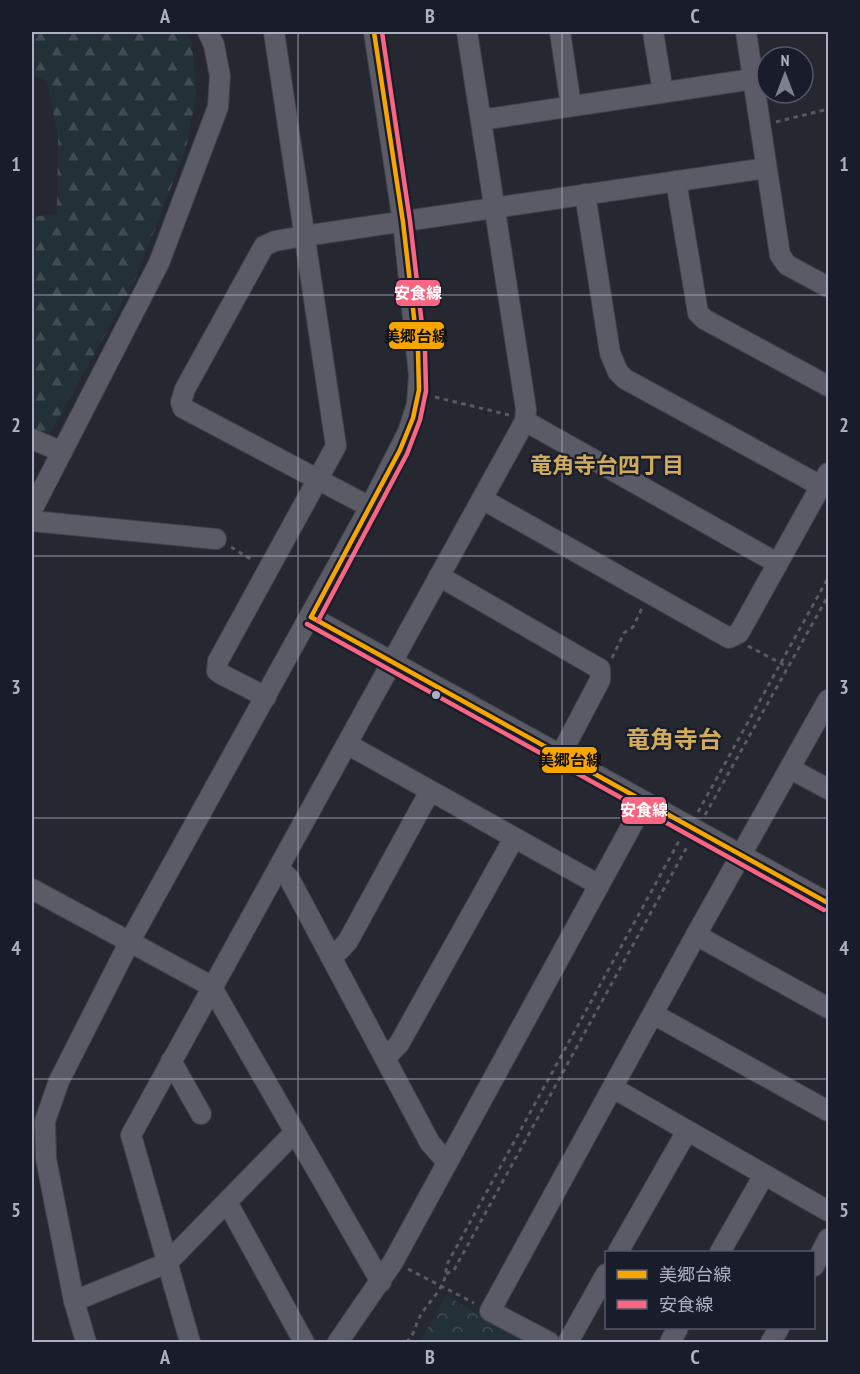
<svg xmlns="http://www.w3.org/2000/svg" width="860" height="1374" viewBox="0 0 860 1374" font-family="'PT Sans Narrow','Noto Sans JP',sans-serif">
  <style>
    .forest { fill: url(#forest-firs) }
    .park { fill: url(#park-crowns) }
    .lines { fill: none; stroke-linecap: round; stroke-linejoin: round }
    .minor-casing { stroke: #41434a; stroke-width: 22 }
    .path { stroke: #575a63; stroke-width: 3; stroke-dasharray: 4.5 4.5; stroke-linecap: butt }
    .minor { stroke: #5a5b66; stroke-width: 20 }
    .bus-1-casing { stroke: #191c2b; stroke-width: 9 }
    .bus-2-casing { stroke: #191c2b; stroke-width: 9 }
    .bus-1 { stroke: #f7a600; stroke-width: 4.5 }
    .bus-2 { stroke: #fa6682; stroke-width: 4.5 }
    .grid { fill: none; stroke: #adb0c3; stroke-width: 1.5; stroke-opacity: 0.55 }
    .bus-dot { fill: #adb0c3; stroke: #191c2b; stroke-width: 2 }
    .labels { text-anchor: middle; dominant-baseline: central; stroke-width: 4.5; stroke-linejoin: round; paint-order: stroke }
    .neighbourhood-label { font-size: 22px; font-weight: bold; fill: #d0ab5b; stroke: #191c2b }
    .quarter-label { font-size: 24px; font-weight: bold; fill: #d0ab5b; stroke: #191c2b }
    .line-badge { stroke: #191c2b; stroke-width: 2 }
    .badge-label { font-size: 16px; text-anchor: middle; font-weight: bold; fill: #fff }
    .pale-badge-label { font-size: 16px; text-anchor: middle; font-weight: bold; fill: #111 }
    .neatline { fill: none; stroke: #adb0c3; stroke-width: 2 }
    .grid-label { font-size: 20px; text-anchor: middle; font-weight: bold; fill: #adb0c3 }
  </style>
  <defs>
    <pattern id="forest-firs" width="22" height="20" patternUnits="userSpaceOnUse" patternTransform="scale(1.5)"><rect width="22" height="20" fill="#233037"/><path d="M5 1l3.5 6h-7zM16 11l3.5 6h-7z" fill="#404b52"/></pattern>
    <pattern id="park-crowns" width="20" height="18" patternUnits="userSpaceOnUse" patternTransform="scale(1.5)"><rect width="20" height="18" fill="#233037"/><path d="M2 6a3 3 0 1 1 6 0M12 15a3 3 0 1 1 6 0" fill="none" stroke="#404b52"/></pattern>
  </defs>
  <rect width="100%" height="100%" fill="#252831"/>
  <path class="forest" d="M32,32H185L192,43L196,96L186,148L134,283L48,437L32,428V217L57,214L58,137L47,81L32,75Z"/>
  <path class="park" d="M446,1295L525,1342H420Z"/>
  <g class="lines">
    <defs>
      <g id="minor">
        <path d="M560,32L571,106"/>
        <path d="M653,32L663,92"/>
        <path d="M746,32L780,255L787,265L828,287"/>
        <path d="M481,120L753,79"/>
        <path d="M676,181L698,313L704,319L828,386"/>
        <path d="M585,194L610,353L618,372L625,379L821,486"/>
        <path d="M525,421L777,563"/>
        <path d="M32,439L62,452"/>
        <path d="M482,499L729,638L739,633L828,473"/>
        <path d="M370,507L183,408L181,402L185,389L264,246L275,241L304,236L766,168"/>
        <path d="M32,510L159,263L218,107L220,76L214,45L208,32"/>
        <path d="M32,521L216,539"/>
        <path d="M439,576L600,669V680L560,756"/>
        <path d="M311,617L828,903"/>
        <path d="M266,697L221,674L217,671L218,661L336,446L274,32"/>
        <path d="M347,744L599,885"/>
        <path d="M791,769L828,789"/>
        <path d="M279,869L289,878L430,1143L447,1162"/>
        <path d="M32,889L211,986L381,1282"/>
        <path d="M696,935L828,1008"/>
        <path d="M330,955L340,950L348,941L430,791"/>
        <path d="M653,1014L828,1111"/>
        <path d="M385,1058L399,1044L514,838"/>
        <path d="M171,1061L201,1114"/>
        <path d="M613,1088L828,1211"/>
        <path d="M227,1202L304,1342"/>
        <path d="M618,1252L687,1131"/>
        <path d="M720,1252L764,1175"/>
        <path d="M814,1266L828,1239"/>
        <path d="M74,1301L167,1263L295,1132"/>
        <path d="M86,1342L74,1301L46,1159L45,1121L59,1081L130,941L370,507L408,432L417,404L419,375L403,222L374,32"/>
        <path d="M190,1342L131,1135L525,421L526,409L467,32"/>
        <path d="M338,1342L393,1262L644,803"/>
        <path d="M549,1342L490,1311L696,935L828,700"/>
        <path d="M568,1342L606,1274"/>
        <path d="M670,1342L678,1328"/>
        <path d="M771,1342L779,1328"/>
      </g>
    </defs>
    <use href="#minor" class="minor-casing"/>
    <g class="path">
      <path d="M776,122L828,109"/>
      <path d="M435,397L509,415"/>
      <path d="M231,547L254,561"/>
      <path d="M748,646L788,667"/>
      <path d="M612,658L624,633L633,627L642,608"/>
      <path d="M698,812L828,578"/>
      <path d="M705,815L828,596"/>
      <path d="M408,1269L474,1303"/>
      <path d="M446,1274L454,1270L688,845"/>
      <path d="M406,1342C416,1334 415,1323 422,1313C431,1299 448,1285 446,1266L679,841"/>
    </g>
    <use href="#minor" class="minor"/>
    <defs>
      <g id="bus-1">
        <path d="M311,617L400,450L413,418L419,390L418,352L403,222L374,32"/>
        <path d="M311,617L828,903"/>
      </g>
      <g id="bus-2">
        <path d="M318,621L407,454L420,420L426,391L425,351L410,221L382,32"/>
        <path d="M307,624L824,910"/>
      </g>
    </defs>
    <use href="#bus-1" class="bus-1-casing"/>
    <use href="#bus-2" class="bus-2-casing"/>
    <use href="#bus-1" class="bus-1"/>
    <use href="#bus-2" class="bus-2"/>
  </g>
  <path class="grid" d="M298,32V1342M562,32V1342M32,295H828M32,556H828M32,818H828M32,1079H828"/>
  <circle class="bus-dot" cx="436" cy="695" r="5"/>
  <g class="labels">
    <g class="neighbourhood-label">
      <text x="607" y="465">竜角寺台四丁目</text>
    </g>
    <g class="quarter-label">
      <text x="674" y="739">竜角寺台</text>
    </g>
  </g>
  <g class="line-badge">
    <rect x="395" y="279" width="46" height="28" rx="6" fill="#fa6682"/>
    <rect x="388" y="321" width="57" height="29" rx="6" fill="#f7a600"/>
    <rect x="541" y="746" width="57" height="28" rx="6" fill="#f7a600"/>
    <rect x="621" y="796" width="46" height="29" rx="6" fill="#fa6682"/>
  </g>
  <g class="badge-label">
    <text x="418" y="299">安食線</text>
    <text x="644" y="816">安食線</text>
  </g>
  <g class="pale-badge-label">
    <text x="416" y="342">美郷台線</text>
    <text x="570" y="766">美郷台線</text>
  </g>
  <rect width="860" height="1374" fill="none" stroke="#191c2b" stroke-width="66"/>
  <rect x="605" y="1251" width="210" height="78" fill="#191c2b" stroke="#545768" stroke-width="1.5"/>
  <rect x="617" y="1270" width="30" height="9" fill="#f7a600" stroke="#545768" stroke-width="1.5"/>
  <text x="659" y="1281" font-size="18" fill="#adb0c3">美郷台線</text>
  <rect x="617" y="1300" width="30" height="9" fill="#fa6682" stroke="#545768" stroke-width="1.5"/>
  <text x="659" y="1311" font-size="18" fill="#adb0c3">安食線</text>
  <g transform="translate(785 75)"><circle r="28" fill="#191c2b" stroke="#545768" stroke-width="1.5"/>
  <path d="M0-4.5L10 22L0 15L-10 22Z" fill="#7d8090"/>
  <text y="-9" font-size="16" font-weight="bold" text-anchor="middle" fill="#adb0c3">N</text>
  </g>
  <rect x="33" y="33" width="794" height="1308" class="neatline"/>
  <g class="grid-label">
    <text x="165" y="23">A</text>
    <text x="430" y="23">B</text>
    <text x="695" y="23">C</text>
    <text x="16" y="171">1</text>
    <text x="844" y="171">1</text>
    <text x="16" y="432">2</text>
    <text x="844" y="432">2</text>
    <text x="16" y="694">3</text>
    <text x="844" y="694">3</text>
    <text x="16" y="955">4</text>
    <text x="844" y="955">4</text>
    <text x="16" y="1217">5</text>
    <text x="844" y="1217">5</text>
    <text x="165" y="1364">A</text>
    <text x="430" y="1364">B</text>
    <text x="695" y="1364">C</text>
  </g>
</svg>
